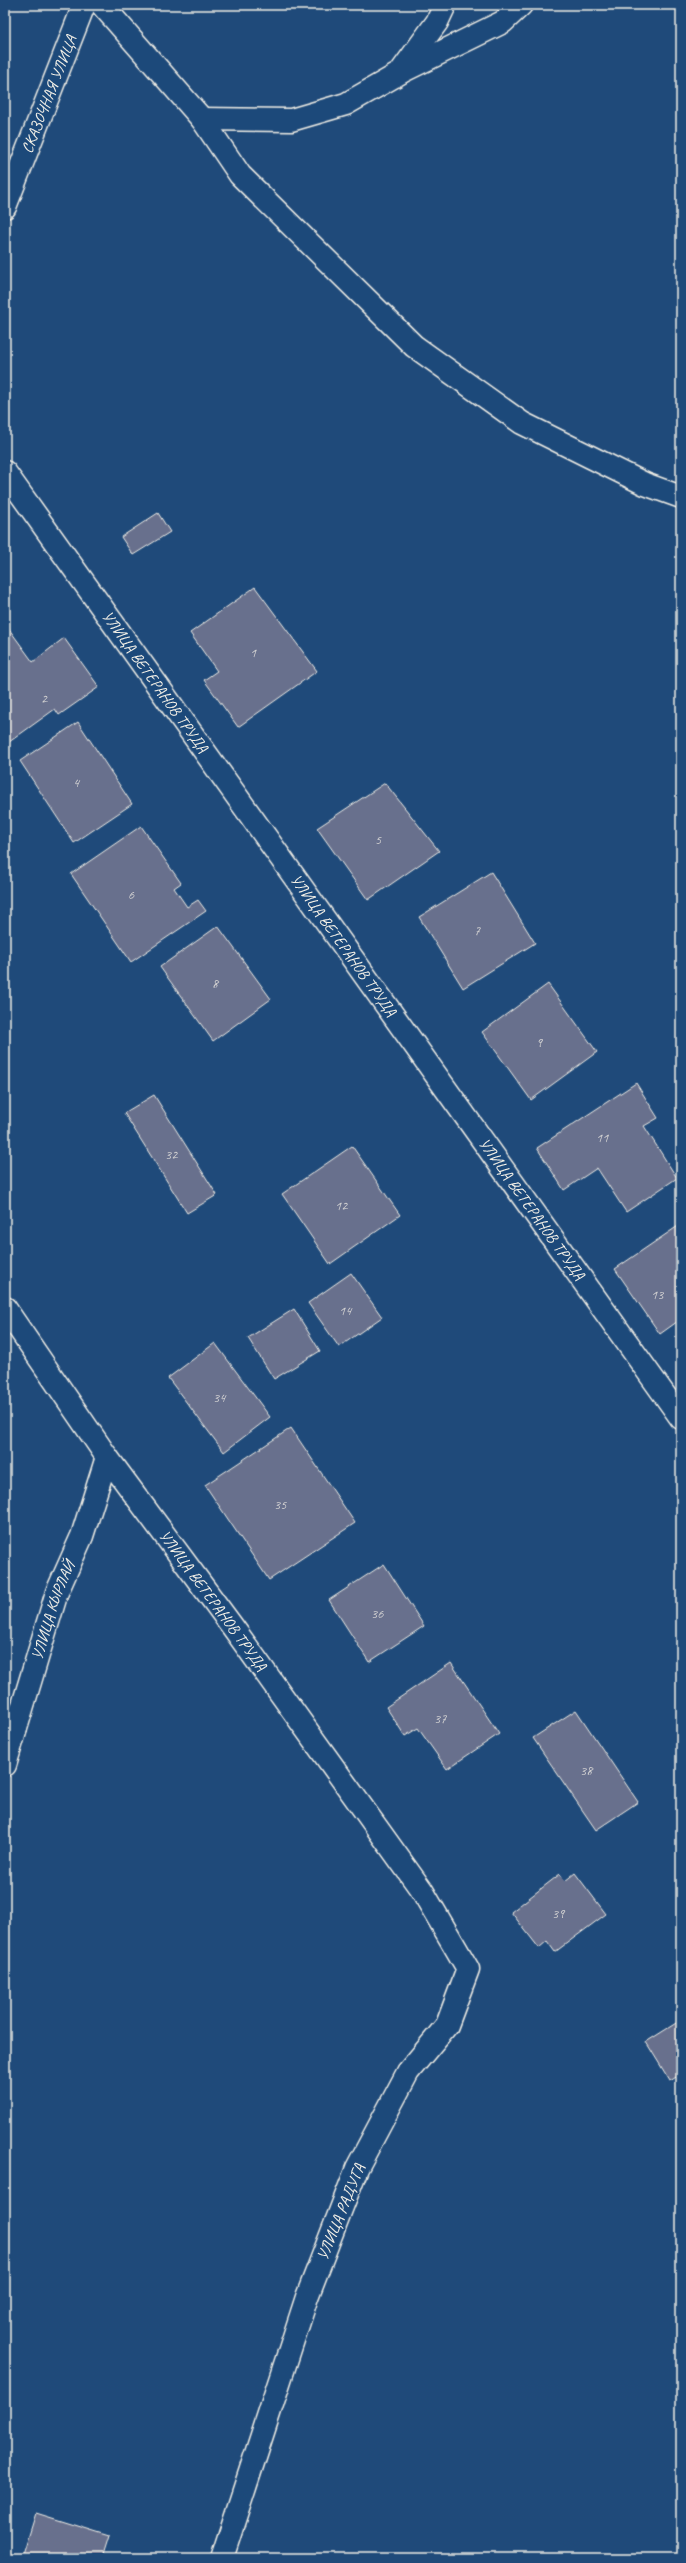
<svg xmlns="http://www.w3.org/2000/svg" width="686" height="2563" viewBox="0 0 686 2563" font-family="Caveat,sans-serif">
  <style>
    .building { fill: #686f8d; stroke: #f4f1e8 }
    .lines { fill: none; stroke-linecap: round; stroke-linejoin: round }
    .minor-casing { stroke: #f4f1e8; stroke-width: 25 }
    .minor { stroke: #1f4a7a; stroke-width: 22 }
    .labels { text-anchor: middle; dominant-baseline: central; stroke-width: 4; stroke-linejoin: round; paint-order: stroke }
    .number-label { font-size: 14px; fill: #d1d0d1 }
    .street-label { font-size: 16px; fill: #f4f1e8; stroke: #1f4a7a }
  </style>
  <rect width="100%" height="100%" fill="#1f4a7a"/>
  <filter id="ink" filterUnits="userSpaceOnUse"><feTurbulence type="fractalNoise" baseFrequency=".025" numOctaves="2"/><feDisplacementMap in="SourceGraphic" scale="8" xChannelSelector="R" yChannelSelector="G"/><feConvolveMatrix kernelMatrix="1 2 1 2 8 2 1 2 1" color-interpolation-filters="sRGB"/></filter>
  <g filter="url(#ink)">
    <g class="building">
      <path d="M158,513L170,532L133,555L121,537Z"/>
      <path d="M255,587L317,671L238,727L204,680L217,671L190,633Z"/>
      <path d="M9,629L33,662L64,638L99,687L59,715L55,709L5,745V632Z"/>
      <path d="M78,722L132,804L74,843L20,761Z"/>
      <path d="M385,783L439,851L368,900L317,828Z"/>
      <path d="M141,826L181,883L174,888L187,907L198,900L206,911L131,962L71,874Z"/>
      <path d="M491,872L535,943L463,988L419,917Z"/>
      <path d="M218,926L271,999L213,1041L160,967Z"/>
      <path d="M548,984L597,1052L531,1100L482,1032Z"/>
      <path d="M636,1083L658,1118L644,1126L677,1178L626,1212L597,1168L564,1190L537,1148Z"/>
      <path d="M154,1095L217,1195L187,1213L124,1113Z"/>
      <path d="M352,1146L400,1215L330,1264L282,1194Z"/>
      <path d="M681,1224V1319L660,1334L615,1269Z"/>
      <path d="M351,1273L382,1317L339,1347L308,1303Z"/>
      <path d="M294,1309L320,1351L274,1379L248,1338Z"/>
      <path d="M215,1343L270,1417L224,1452L168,1378Z"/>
      <path d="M291,1428L355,1523L269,1580L205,1485Z"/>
      <path d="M384,1564L424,1626L369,1662L329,1600Z"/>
      <path d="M451,1663L499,1734L447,1769L418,1728L405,1736L386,1707Z"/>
      <path d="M576,1710L638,1802L596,1830L533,1738Z"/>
      <path d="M575,1873L606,1914L555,1952L547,1941L539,1948L511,1912L560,1874L565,1881Z"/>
      <path d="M681,2020V2074L670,2081L646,2042Z"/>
      <path d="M36,2513L110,2536L103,2558H22Z"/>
    </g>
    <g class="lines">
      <defs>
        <g id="minor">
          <path d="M102,5L202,119L240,175L414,346L522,423L645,484L681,497"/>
          <path d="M403,71L503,22L521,5"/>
          <path d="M202,119L291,120L346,104L400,73L437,22L445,5"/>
          <path id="s1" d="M5,207L84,5"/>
          <path id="s2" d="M5,472L681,1418"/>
          <path id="s3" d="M5,1308L107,1457L232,1626L423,1892L468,1969L447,2025L408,2072L357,2168L307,2297L222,2558"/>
          <path id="s4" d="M5,1765L57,1592L82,1536L107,1457"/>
        </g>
      </defs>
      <use href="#minor" class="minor-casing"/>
      <use href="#minor" class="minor"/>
    </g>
  </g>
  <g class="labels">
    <g class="number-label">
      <text x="253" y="652">1</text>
      <text x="44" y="698">2</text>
      <text x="76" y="782">4</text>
      <text x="378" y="839">5</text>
      <text x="131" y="894">6</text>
      <text x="477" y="930">7</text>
      <text x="215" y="983">8</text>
      <text x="539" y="1042">9</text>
      <text x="602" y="1137">11</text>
      <text x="171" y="1154">32</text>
      <text x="341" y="1205">12</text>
      <text x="657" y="1294">13</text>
      <text x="345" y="1310">14</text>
      <text x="219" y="1397">34</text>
      <text x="280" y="1504">35</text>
      <text x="377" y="1613">36</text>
      <text x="440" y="1718">37</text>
      <text x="586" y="1770">38</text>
      <text x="558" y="1913">39</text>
    </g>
    <g class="street-label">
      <text stroke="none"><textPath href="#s1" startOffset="121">СКАЗОЧНАЯ УЛИЦА</textPath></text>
      <text stroke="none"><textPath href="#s2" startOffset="258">УЛИЦА ВЕТЕРАНОВ ТРУДА</textPath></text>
      <text stroke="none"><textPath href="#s2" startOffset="582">УЛИЦА ВЕТЕРАНОВ ТРУДА</textPath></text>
      <text stroke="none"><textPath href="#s2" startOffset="906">УЛИЦА ВЕТЕРАНОВ ТРУДА</textPath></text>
      <text stroke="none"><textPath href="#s3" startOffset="359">УЛИЦА ВЕТЕРАНОВ ТРУДА</textPath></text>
      <text stroke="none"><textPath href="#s4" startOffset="162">УЛИЦА КЫРЛАЙ</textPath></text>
      <text transform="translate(341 2212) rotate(-68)">УЛИЦА РАДУГА</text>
    </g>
  </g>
  <rect width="686" height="2563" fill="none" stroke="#1f4a7a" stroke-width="20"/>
  <rect x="10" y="10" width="666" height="2543" fill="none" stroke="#f4f1e8" stroke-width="1.5" filter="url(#ink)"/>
</svg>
